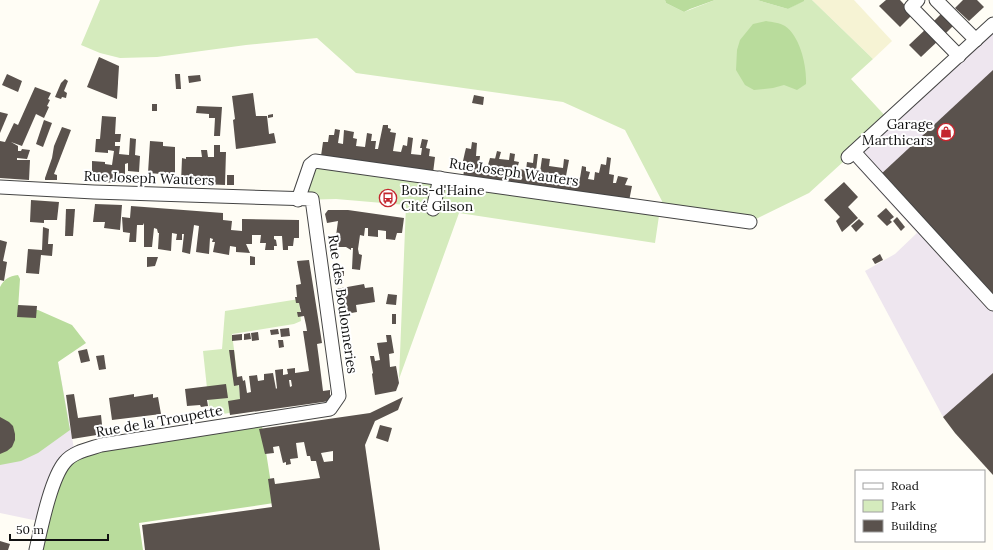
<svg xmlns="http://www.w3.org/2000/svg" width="993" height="550" viewBox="0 0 993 550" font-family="Lora,serif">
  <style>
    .industrial { fill: #eee6ef }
    .farmland { fill: #f6f3d4 }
    .green { fill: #d5ebbd }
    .forest { fill: #b9dc9c }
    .building { fill: #5a524d; fill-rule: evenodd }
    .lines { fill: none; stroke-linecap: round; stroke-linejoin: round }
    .minor-casing { stroke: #444; stroke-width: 15 }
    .minor { stroke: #fff; stroke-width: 13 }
    .labels { text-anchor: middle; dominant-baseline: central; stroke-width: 4; stroke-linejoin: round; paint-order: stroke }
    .poi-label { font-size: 14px; fill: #111; stroke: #fff; text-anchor: end }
    .street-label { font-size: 14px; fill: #111; stroke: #fff }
  </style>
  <rect width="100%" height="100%" fill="#fffdf5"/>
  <g class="industrial">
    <path d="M993,24V470L942,415L865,271L895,254L917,233L848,157Z"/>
    <path d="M58,362L75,454L43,522L0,513V392Z"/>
  </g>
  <path class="farmland" d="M812,0H854L892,41L873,59Z"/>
  <g class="green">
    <path d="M100,0H665L666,3L684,12L715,0H757L788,9L804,0H812L873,59L851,79L889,120L809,193L750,222L660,209L655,243L459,213L399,379L406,205L336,199L298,200L310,165L659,209L662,201L625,130L563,102L356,73L317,38L246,45L157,57L120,58L100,53L81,45Z"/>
    <path d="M299,299L301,321L294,324L232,334L242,411L210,416L203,351L222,349L225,311Z"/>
  </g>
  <g class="forest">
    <path d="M665,0H715L690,9L684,12L666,3Z"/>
    <path d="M757,0H804V1L788,9Z"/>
    <path d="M766,21C772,22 780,23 785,26C800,36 807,66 806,84L797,90L784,85L773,88L754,90L745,85L736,70L737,50L740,40L753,24Z"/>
    <path d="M18,275L20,279L18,309L38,310L72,325L86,343L58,362L70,430L38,453L21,461L0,465V287C4,279 9,276 18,275Z"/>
    <path d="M261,420L274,503L139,523L143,550H36L54,481L75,454Z"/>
  </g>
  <g class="building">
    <path d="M886,0H900L913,14L900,27L879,6Z"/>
    <path d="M963,0H977L984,7L969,21L955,8Z"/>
    <path d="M944,11L956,23L944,35L932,23Z"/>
    <path d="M928,27L940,39L921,57L909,45Z"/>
    <path d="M99,57L119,66L117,99L87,87Z"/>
    <path d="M993,70V296L880,175Z"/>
    <path d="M7,74L22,81L18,92L2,85Z"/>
    <path d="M175,74H180L181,89H176Z"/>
    <path d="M200,75L201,81L189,83L188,76Z"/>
    <path d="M65,79L68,81L64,91L67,93L66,98L62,97L61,99L55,97L61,83Z"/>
    <path d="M35,87L51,93L48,99L50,100L47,106L49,107L44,118L36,114L22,146L11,142L18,146V151H21L22,149L30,150L27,159L17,158V160H30L29,180L0,178V141L5,142L14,123L18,125Z"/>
    <path d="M253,93L256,116H267L269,134L274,133L276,143L236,149L233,120L235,119L232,96Z"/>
    <path d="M474,95L484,97L483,105L472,103Z"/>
    <rect x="152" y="104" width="5" height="7"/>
    <path d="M197,106L222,107L220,136H214L215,118H209V114L196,113Z"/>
    <path d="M0,112L8,114L0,133Z"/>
    <path d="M273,114V117L268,118V115Z"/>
    <path d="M102,116L116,117L115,134H121L120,142H115V146H120L119,154L129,155L130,138L136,139L135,155L140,156L139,172L128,171V163L125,164V183L95,182L91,181L89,179L92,175V161L105,162V164L112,165L114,151L108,150V153L95,152L96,139H100Z"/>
    <path d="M44,120L52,123L43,147L36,144Z"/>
    <path d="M383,125H388V128L391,129L390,132L396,133L393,151L401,152L403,145L407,146L408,137L413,138L411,154L421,155L422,148H420L422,139L428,140L426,148L430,149L429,156L435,157L433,173L321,156L323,142H328L329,135H334L335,129L340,130L338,143L343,144L344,130L354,132L353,138L357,139L356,146L365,147L367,133L372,134L371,141H376L375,149H378Z"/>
    <path d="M62,127L71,130L54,174L57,175V180H45V178L52,158L54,146Z"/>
    <path d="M150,141L163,142V146L175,147V175L148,173Z"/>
    <path d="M472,142L477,143L476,156H480L479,164L488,165L490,158L509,160L510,153L515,154L514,161L519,162L517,169L526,170L527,162L533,163L534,154H538L536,171L540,172L542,158L550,159L549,166L563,168L564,159L569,160L566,176L580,178L582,166L586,167V171L590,172L588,179L594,180L595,172L599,173L601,164L606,165L607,157L611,158L609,174L614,175L613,183H616L618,176L628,178L625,185L632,186L629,201L463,178L465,162L463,161L465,152L466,148L471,149Z"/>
    <path d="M214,145H220V152H226L225,185L181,183L182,158L186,159V157H202L201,150H207L208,157H214Z"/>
    <path d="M497,151L501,152L499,159H495Z"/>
    <rect x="227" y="175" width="7" height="10"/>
    <path d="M844,182L858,197L848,207L858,218L842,232L836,221L840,217L824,200Z"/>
    <path d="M31,200L59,202L57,220H44V223L30,222Z"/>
    <path d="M95,204L122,205L120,230L104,228L105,222H93Z"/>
    <path d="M131,206L223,213V220L232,221L231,230L242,231V219L299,220V238H294L293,246H288V250H283L282,236H274V239L276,240L277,246H274V250H265L266,243H260L261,235H252V244H246L250,253L236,252V247L230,246L229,255L213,252L215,242H212L213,239L210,238L209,254L196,252L199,226L194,225L190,254L182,252L184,234H182V240H176L177,234L172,233L171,251L158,249L159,233H158L157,229L154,228L152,247H144V223L143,225H137L136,242H129L130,233L123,232L122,217L130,218Z"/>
    <path d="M886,208L894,217L890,220L892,222L887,226L877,216Z"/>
    <path d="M66,209H75L73,236H65Z"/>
    <path d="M328,210H348L404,218L402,233H397L395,240L386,239V231L378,230V237L368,236V228H365L364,236L360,235L358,249L359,254L362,255L360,270L352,269L353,248H351V250L346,247H337V252H331L329,235L336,236L338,221L327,223L325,214Z"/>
    <path d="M897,217L905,227L901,231L893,221Z"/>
    <path d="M859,219L864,224L856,232L851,226Z"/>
    <path d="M43,227L49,229L48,244H53L52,256L41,255L39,274L26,273L28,249L42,250Z"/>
    <path d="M0,240L7,242L3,261L7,262L4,281L0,280Z"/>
    <path d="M880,254L883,260L875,264L872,259Z"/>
    <path d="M250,256L255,257V265H250Z"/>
    <path d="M147,257H158L155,266L147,267Z"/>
    <path d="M309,260L322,343L317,344L319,359L323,391L330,390V401L230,415L228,401L240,399L239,385L234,386L229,350H234L237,377L242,376L243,381L245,380L247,393L251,392L249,376L257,375L258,381L264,380V374L273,373L276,389L277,388L275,370L283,369V375L288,374L287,369L295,368V373L309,371L303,331H307L306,325L304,316L298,317L297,312H301L299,303H296L295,297H297L296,285L301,284L297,261ZM289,380H291L292,386L290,387Z"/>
    <path d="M334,271H344V276L335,275Z"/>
    <path d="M364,284L365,288L373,287L375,302L356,305L357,312L340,315L336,289Z"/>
    <path d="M388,294L397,295L396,305L386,304Z"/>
    <path d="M18,305L37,306L36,318L17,317Z"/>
    <rect x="392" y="314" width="4" height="10"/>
    <path d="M289,328L290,336L281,337L280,329Z"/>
    <path d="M278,329L279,334L271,335L270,330Z"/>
    <path d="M258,332L259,340L252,341L251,333Z"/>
    <path d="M250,333L251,339L244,340V334Z"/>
    <path d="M242,334V340L232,341V335Z"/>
    <path d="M386,335H391L394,353L389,354L390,367L396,366L399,383L396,391L375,395L372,374L373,373L370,356H374L375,361L380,360L377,343L387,342Z"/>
    <path d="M278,340H283L284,347L279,348Z"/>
    <path d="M87,349L90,361L81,363L78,351Z"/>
    <path d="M104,355L106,369L99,370L96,356Z"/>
    <path d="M993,373V475L955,433L943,417Z"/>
    <path d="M226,384L228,398L207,400L208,406L201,407L200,405L187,406L185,389Z"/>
    <path d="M74,394L78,418L101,415L103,434L72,439L66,395Z"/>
    <path d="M134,394V397L153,394V398L158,397L161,414L112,420L109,398Z"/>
    <path d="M403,397L398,410L375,421L365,445L380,550H145L142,525L272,507L268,479L274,478L275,484L320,478L316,461H311L310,456H307L304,442L296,443L298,458L290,459L291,464L286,465V462L283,463L279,446L273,447L274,453L265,454L259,429L370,413ZM333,451V461L324,462L321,453Z"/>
    <path d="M0,417L9,422L13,426L15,434V440L12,447L7,451L0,454Z"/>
    <path d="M380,425L392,428L388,442L376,438Z"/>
    <path d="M0,541L10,544L8,550H0Z"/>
  </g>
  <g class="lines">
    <defs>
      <g id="minor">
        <path d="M918,0L911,7L959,56"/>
        <path d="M936,0L976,40"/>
        <path d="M854,152L993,304"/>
        <path d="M848,157L993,24"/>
        <path d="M0,187L94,192L312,199L339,396L330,409L101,445C89,449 73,452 65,462C51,478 41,528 36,550"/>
        <path d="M298,200L310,165L315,161L750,222"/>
        <path d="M433,209L440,178"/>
      </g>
    </defs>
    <use href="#minor" class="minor-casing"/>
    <use href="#minor" class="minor"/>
  </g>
  <defs>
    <symbol id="shop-ring" viewBox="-11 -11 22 22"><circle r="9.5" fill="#fff" stroke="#c4262e" stroke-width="1.5"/><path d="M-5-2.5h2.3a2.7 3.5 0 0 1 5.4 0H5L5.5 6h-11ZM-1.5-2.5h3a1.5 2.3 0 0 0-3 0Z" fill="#c4262e"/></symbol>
    <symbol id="bus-ring" viewBox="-11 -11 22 22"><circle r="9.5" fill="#fff" stroke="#c4262e" stroke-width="1.5"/><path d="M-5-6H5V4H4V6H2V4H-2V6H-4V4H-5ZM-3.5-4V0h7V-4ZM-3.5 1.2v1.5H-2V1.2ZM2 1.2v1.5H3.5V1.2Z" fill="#c4262e"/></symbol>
  </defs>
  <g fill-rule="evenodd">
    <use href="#shop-ring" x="936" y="122" width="20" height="20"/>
    <use href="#bus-ring" x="378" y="188" width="20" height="20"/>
  </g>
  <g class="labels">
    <g class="poi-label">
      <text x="933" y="124">Garage<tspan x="933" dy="16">Marthicars</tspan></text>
      <text x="401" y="190" text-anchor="start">Bois-d'Haine<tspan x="401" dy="16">Cité Gilson</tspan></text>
    </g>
    <g class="street-label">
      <text transform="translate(514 172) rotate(8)">Rue Joseph Wauters</text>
      <text transform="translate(149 178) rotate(2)">Rue Joseph Wauters</text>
      <text transform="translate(343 304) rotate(82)">Rue des Boulonneries</text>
      <text transform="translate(159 421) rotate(-10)">Rue de la Troupette</text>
    </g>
  </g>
  <rect x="855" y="470" width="130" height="72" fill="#ffffff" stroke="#a0a0a0"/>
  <rect x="863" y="483" width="20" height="6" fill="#ffffff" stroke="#a0a0a0"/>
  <text x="891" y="490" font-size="12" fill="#111111">Road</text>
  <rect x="863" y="500" width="20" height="12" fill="#d5ebbd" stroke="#a0a0a0"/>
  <text x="891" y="510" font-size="12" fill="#111111">Park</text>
  <rect x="863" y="520" width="20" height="12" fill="#5a524d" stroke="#a0a0a0"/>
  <text x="891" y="530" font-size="12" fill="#111111">Building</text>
  <path d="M10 534v6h98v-6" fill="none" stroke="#111111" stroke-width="2"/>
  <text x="16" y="534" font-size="12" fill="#111111" stroke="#ffffff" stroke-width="3" paint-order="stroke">50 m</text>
</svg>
